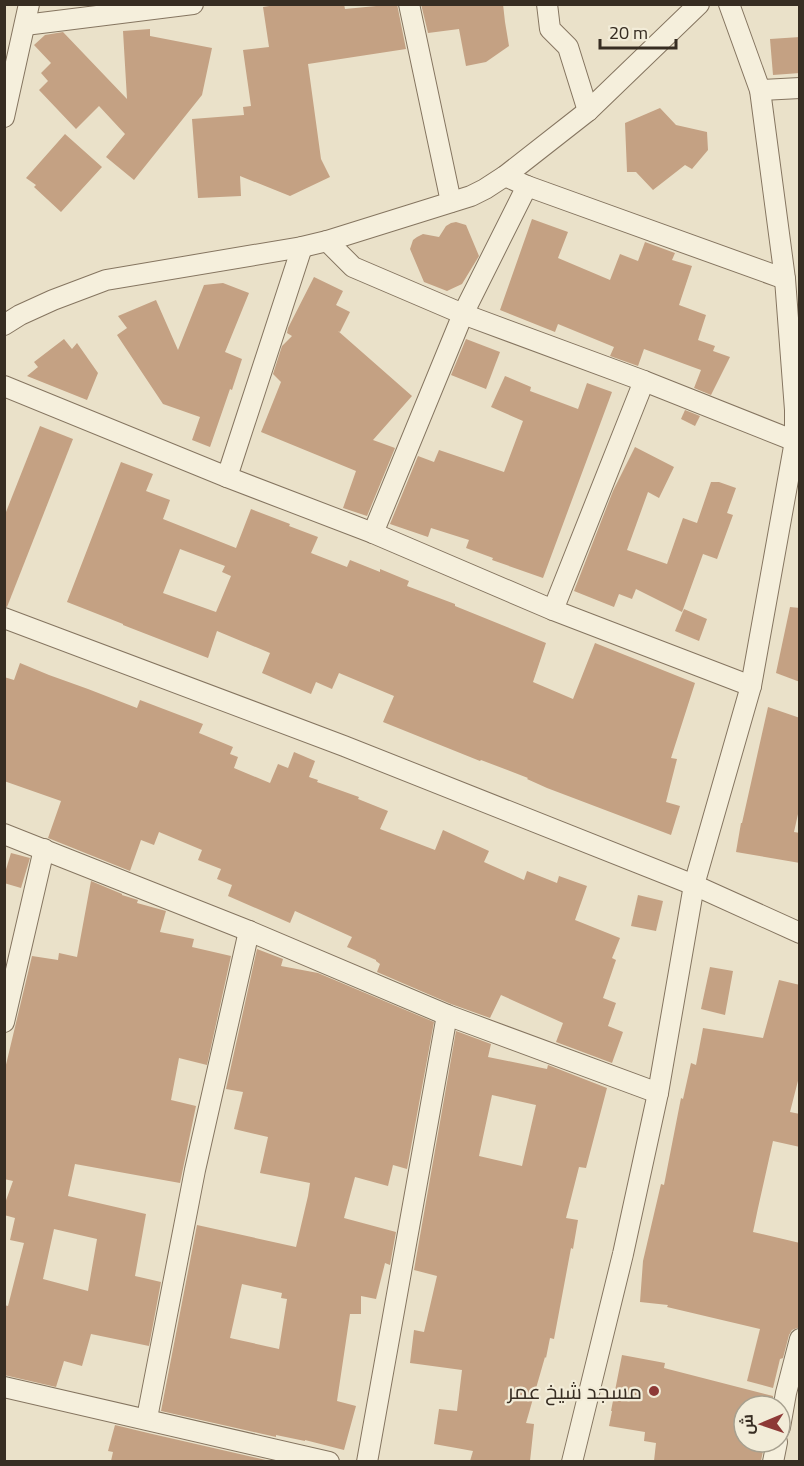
<svg xmlns="http://www.w3.org/2000/svg" width="804" height="1466" viewBox="0 0 804 1466" font-family="Georgia,Cairo,serif">
  <style>
    .building { fill: #c4a183; fill-rule: evenodd }
    .lines { fill: none; stroke-linecap: round; stroke-linejoin: round }
    .minor-casing { stroke: #857560; stroke-width: 22 }
    .minor { stroke: #f5efdc; stroke-width: 20 }
    .poi-dot { fill: #8d3936; stroke: #f2ecd8; stroke-width: 2 }
    .labels { text-anchor: middle; dominant-baseline: central; stroke-width: 4.5; stroke-linejoin: round; paint-order: stroke }
    .poi-label { font-size: 21px; fill: #372d22; stroke: #f2ecd8; text-anchor: end }
  </style>
  <rect width="100%" height="100%" fill="#eae1c9"/>
  <g class="building">
    <path d="M282,4H344L345,9L397,4L406,49L308,64L321,159L330,177L290,196L240,176L241,196L198,198L192,119L244,115L243,107L251,106L243,50L269,47L263,7Z"/>
    <path d="M421,4H503L505,22L509,46L486,62L466,66L459,29L428,33Z"/>
    <path d="M150,29V36L212,48L202,95L134,180L106,157L125,134L99,106L76,129L39,90L48,81L41,73L51,63L34,45L45,35L63,32L127,99L123,31Z"/>
    <path d="M800,37V73L773,75L770,39Z"/>
    <path d="M660,108L676,125L707,132L708,150L692,169L685,165L653,190L636,172H627L625,123Z"/>
    <path d="M65,134L102,167L61,212L34,187L36,185L26,178Z"/>
    <path d="M532,219L568,232L558,258L610,280L620,254L638,261L645,242L675,253L672,260L692,266L679,305L706,315L698,340L715,346L713,351L730,357L711,395L694,388L701,370L690,366L644,349L638,366L610,356L614,347L558,324L555,332L500,310Z"/>
    <path d="M456,222L466,225L479,256L462,284L447,291L424,282L410,249L413,240L417,237L423,234L439,237L446,226L451,223Z"/>
    <path d="M314,277L343,291L336,305L350,312L340,332L338,331L412,396L373,440L395,448L367,516L343,508L356,471L261,432L281,382L273,374L282,346L292,336L287,333L288,328Z"/>
    <path d="M223,283L249,293L225,352L242,359L232,390L230,389L210,447L192,440L200,417L163,404L117,335L127,328L118,316L156,300L178,350L204,285Z"/>
    <path d="M64,339L72,349L77,343L98,373L87,400L27,376L38,367L34,362Z"/>
    <path d="M466,339L500,352L486,389L451,375Z"/>
    <path d="M505,376L531,387L530,391L578,409L587,383L612,392L543,578L492,560L493,558L466,548L469,540L431,528L428,537L390,524L418,456L434,462L439,450L504,472L523,421L491,407Z"/>
    <path d="M685,410L700,416L695,426L681,419Z"/>
    <path d="M40,426L73,439L7,607L4,606V517Z"/>
    <path d="M635,447L674,467L659,498L648,492L627,550L667,564L683,518L697,523L711,482H719L736,488L727,513L733,515L717,559L703,554L682,612L636,589L632,599L619,594L614,607L574,591L613,491Z"/>
    <path d="M121,462L153,474L146,491L170,500L163,519L236,548L251,509L290,524L289,526L318,537L311,553L347,567L350,560L380,572V569L409,581L407,586L455,604V606L546,643L533,682L573,699L595,643L695,683L671,758L677,759L666,802L680,806L671,835L547,788L527,779L528,778L481,760L480,761L383,722L394,696L339,673L332,689L316,682L311,694L262,673L270,653L217,631L208,658L123,625V624L67,602ZM180,549L225,566L222,572L231,576L216,612L163,593Z"/>
    <path d="M790,607L800,608V682L776,673Z"/>
    <path d="M684,609L707,619L699,641L675,631Z"/>
    <path d="M20,663L49,675L88,689L137,708L140,700L203,724L199,733L233,747L230,754L238,757L234,768L270,783L278,764L288,768L294,752L315,761L309,777L318,780L317,782L359,797L358,799L388,811L380,829L435,850L443,830L489,851L484,862L524,880L527,871L557,883L559,876L587,886L575,920L620,938L612,958L616,960L603,998L616,1003L608,1026L623,1032L612,1063L556,1042L563,1023L501,995L490,1018L451,1004L377,972L380,964L376,961V960L347,947L352,937L295,911L290,923L228,896L232,885L217,879L221,869L198,860L202,850L159,832L154,845L141,840L130,871L48,838L61,801L4,781V677L14,680Z"/>
    <path d="M768,707L800,718V805L794,832L800,833V863L736,852L741,823H742Z"/>
    <path d="M11,853L30,858L21,888L4,883V876Z"/>
    <path d="M91,881L122,894V895L138,900L137,903L166,911L160,932L194,939L192,947L231,956L207,1065L179,1058L171,1100L196,1106L180,1183L75,1164L68,1196L146,1214L135,1276L161,1282L149,1346L91,1334L82,1366L64,1361L56,1387L4,1375V1305L8,1306L24,1243L10,1240L15,1218L4,1215V1206L13,1181L4,1179V1073L32,956L58,960L59,953L77,957ZM54,1229L97,1239L88,1291L43,1279Z"/>
    <path d="M638,895L663,901L656,931L631,926Z"/>
    <path d="M257,949L283,959L281,966L318,973L434,1022L407,1169L393,1165L388,1186L355,1177L344,1218L396,1232L390,1265L385,1263L376,1299L361,1296V1314H350L337,1401L356,1406L344,1450L305,1440V1441L276,1435V1437L161,1411L197,1225L296,1247L308,1196L310,1183L260,1173L268,1137L234,1129L243,1092L226,1089ZM242,1284L282,1293L281,1298L287,1299L279,1349L230,1338Z"/>
    <path d="M710,967L733,971L725,1015L701,1009Z"/>
    <path d="M779,980L800,985V1073L790,1112L800,1114V1147L773,1141L758,1208L753,1232L800,1243V1327L792,1330L789,1335L783,1358L780,1359L773,1388L747,1381L760,1329L667,1307L668,1305L640,1302L643,1261L661,1184L664,1185L681,1098L683,1099L691,1063L696,1065L703,1028L763,1038Z"/>
    <path d="M456,1031L491,1044L488,1057L547,1069L548,1065L607,1088L586,1168L579,1167L566,1218L578,1220L573,1249L571,1248L554,1339L550,1338L546,1358L545,1357L526,1423L534,1424L530,1461H470L473,1451L434,1444L439,1409L457,1411L462,1370L410,1363L414,1330L424,1332L437,1276L414,1270ZM492,1095L536,1105L522,1166L479,1156Z"/>
    <path d="M622,1355L665,1363L664,1368L773,1396L772,1406H744V1442L764,1446L761,1461H654L656,1443L644,1441L645,1432L609,1426L612,1411H611Z"/>
    <path d="M115,1425L148,1433L270,1461H111L113,1452L108,1451Z"/>
  </g>
  <g class="lines">
    <defs>
      <g id="minor">
        <path d="M409,4L451,202"/>
        <path d="M547,4L550,29L568,47L588,111"/>
        <path d="M25,25L193,4"/>
        <path d="M760,90L800,88"/>
        <path d="M4,117L29,4"/>
        <path d="M527,186L785,279"/>
        <path d="M327,241L353,267L463,314L644,381L800,443"/>
        <path d="M4,325L20,315L53,300L106,280L302,247L327,241L471,196L485,189L505,176L588,111L699,4"/>
        <path d="M4,386L227,477L373,533L553,610L751,686"/>
        <path d="M227,477L302,247"/>
        <path d="M373,533L463,314L527,186L505,176"/>
        <path d="M553,610L644,381"/>
        <path d="M4,618L344,746L694,885L800,933"/>
        <path d="M4,834L249,931L447,1015L658,1093"/>
        <path d="M4,1022L44,849"/>
        <path d="M4,1387L329,1462"/>
        <path d="M147,1418L195,1170L249,931"/>
        <path d="M780,1427L786,1393L800,1339"/>
        <path d="M367,1462L447,1015"/>
        <path d="M572,1462L623,1254L658,1093L694,885L751,686L795,441V410L785,279L760,90L729,4"/>
        <path d="M773,1462L777,1442"/>
      </g>
    </defs>
    <use href="#minor" class="minor-casing"/>
    <use href="#minor" class="minor"/>
  </g>
  <circle class="poi-dot" cx="654" cy="1391" r="6"/>
  <g class="labels">
    <g class="poi-label">
      <text x="642" y="1391">مسجد شيخ عمر</text>
    </g>
  </g>
  <rect width="804" height="1466" fill="none" stroke="#372d22" stroke-width="12"/>
  <g transform="translate(762 1424) rotate(268)"><circle r="28" fill="#f2ecd8" stroke="#a7a08f" stroke-width="1.5"/>
  <path d="M0-4.5L10 22L0 15L-10 22Z" fill="#8d3936"/>
  <text y="-9" font-size="16" font-weight="bold" text-anchor="middle" fill="#372d22">ش</text>
  </g>
  <path d="M600 39v9h76v-9" fill="none" stroke="#372d22" stroke-width="3"/>
  <text x="609" y="39" font-size="18" fill="#372d22" stroke="#f2ecd8" stroke-width="4.5" paint-order="stroke">20 m</text>
</svg>
